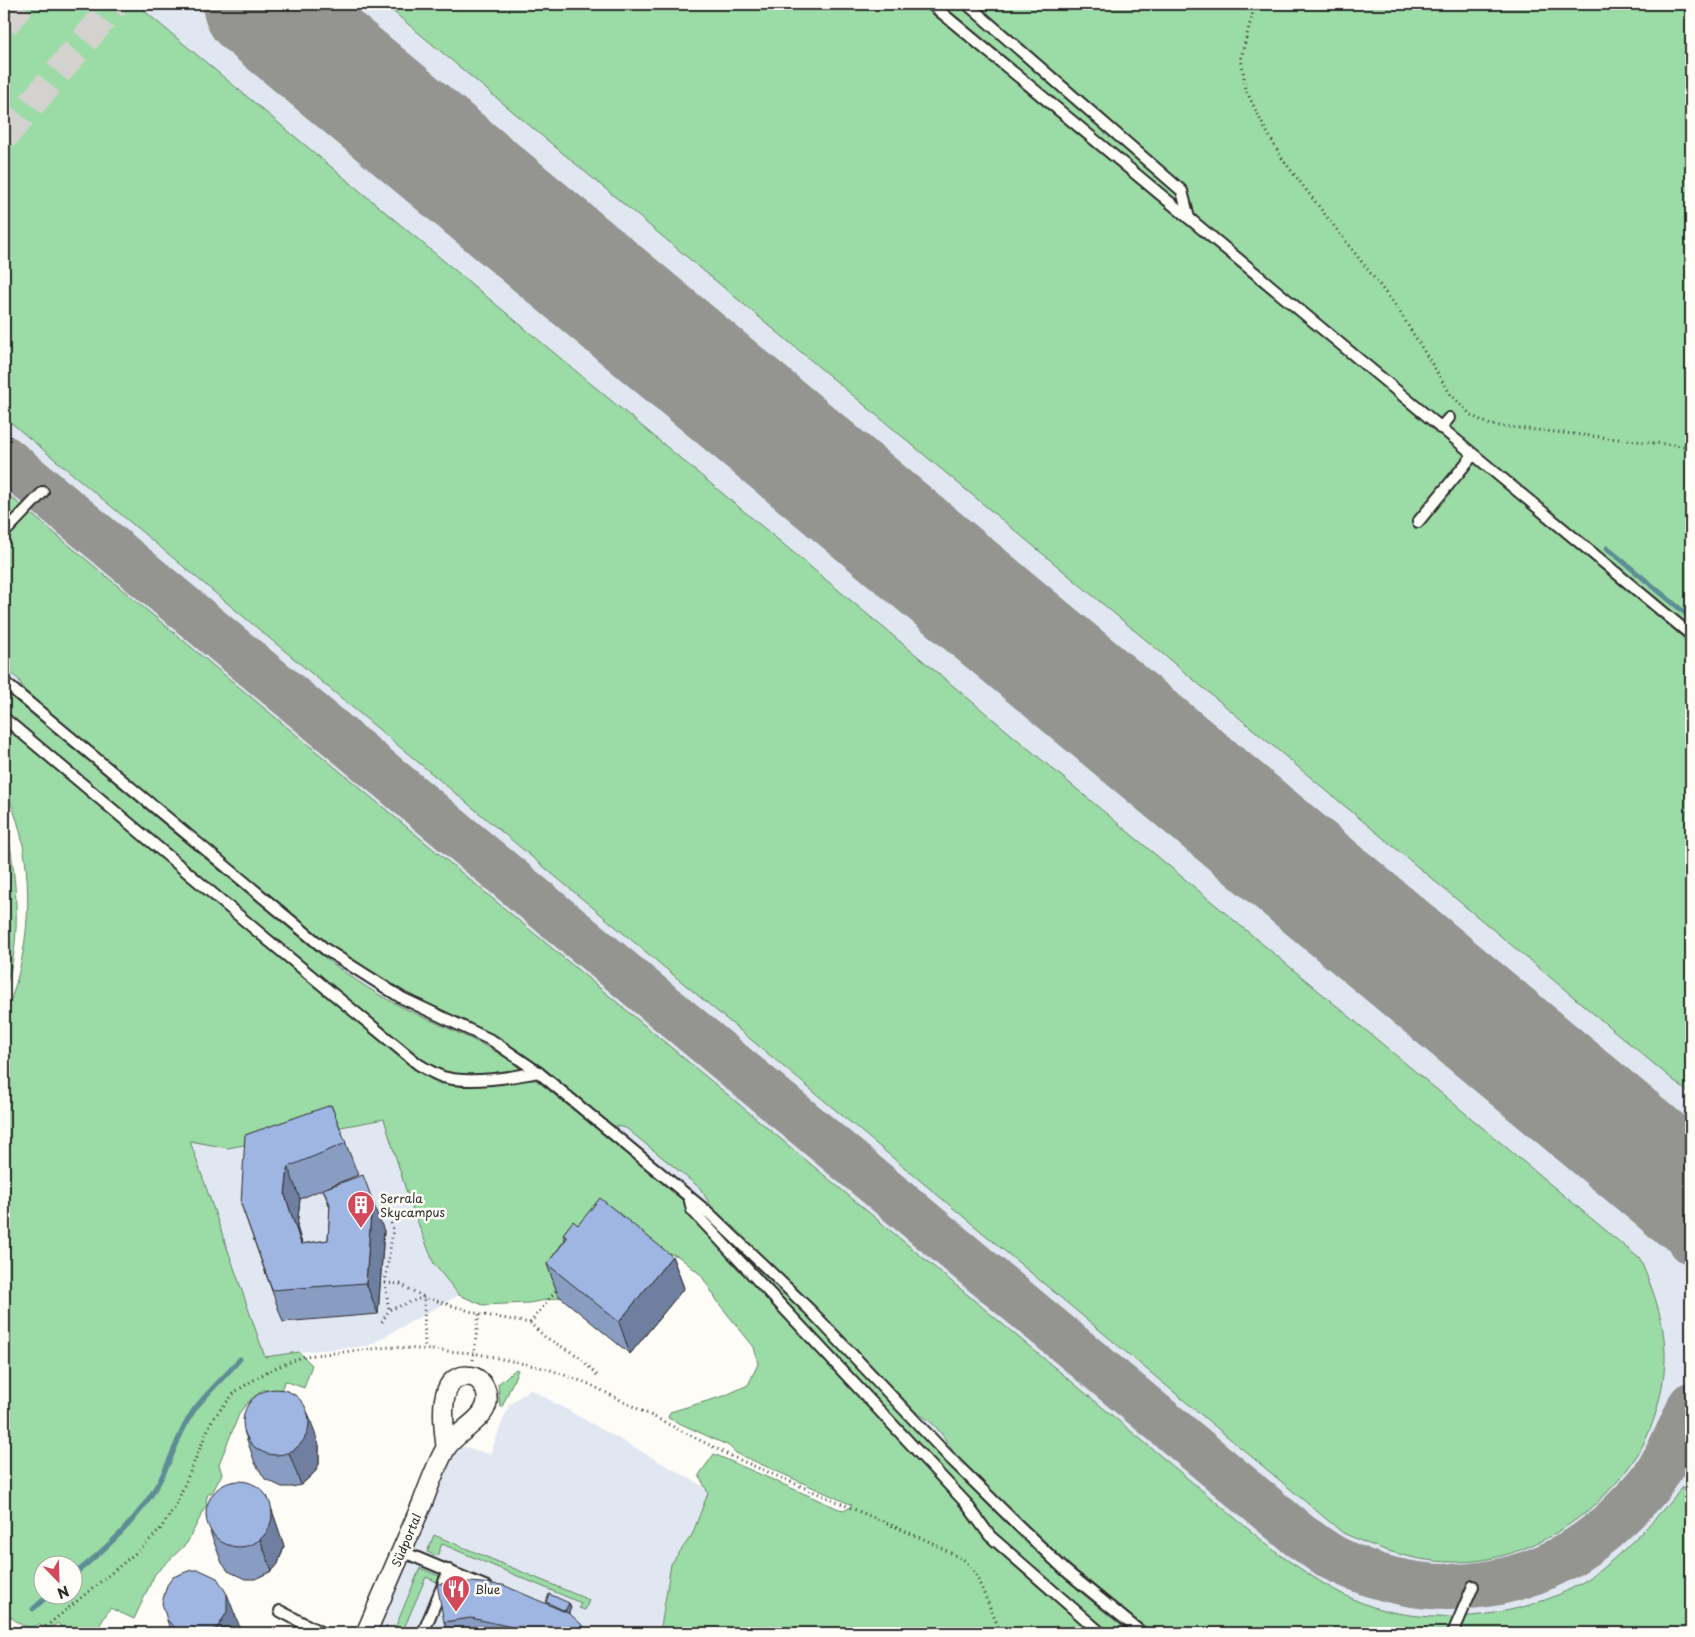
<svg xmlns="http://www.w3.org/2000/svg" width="1695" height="1637" viewBox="0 0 1695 1637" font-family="'Playpen Sans',sans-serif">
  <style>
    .built { fill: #e1e7f1 }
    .green { fill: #9bdba5; stroke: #638368; fill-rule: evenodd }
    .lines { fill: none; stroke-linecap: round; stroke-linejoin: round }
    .stream { stroke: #5d8d95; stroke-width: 5 }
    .taxiway { stroke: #949491; stroke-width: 46 }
    .runway { stroke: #949491; stroke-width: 115 }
    .trunk-tunnel { stroke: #d3d2ce; stroke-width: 28; stroke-dasharray: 28 14; stroke-linecap: butt }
    .service-casing { stroke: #2b2b2b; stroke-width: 14 }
    .minor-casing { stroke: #2b2b2b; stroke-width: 22 }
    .path { stroke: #2b2b2b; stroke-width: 3; stroke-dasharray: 1 4; stroke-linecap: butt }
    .service { stroke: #fdfcf7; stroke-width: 10 }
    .minor { stroke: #fdfcf7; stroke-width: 19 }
    .wall { fill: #899dc3; stroke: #2b2b2b; fill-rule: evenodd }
    .shaded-wall { fill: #6f7f9f; stroke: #2b2b2b }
    .building { fill: #9fb6e3; stroke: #2b2b2b }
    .labels { text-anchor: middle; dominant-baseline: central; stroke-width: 5; stroke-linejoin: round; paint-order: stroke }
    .poi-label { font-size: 12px; fill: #2b2b2b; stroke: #fdfcf7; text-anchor: start }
    .street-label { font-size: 12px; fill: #2b2b2b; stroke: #fdfcf7 }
  </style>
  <rect width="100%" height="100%" fill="#fdfcf7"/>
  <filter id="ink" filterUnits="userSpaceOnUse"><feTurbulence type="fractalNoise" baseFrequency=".02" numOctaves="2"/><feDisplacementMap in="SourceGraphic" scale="10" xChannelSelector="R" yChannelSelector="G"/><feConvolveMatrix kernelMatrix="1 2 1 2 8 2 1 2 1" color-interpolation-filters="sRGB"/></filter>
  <g filter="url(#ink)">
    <g class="built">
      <path d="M4,4H972L1471,438L1691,596V1633H1094L527,1081L437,1084L4,723Z"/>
      <path d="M385,1119L409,1200L434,1264L459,1295L368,1346L299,1352L265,1358L190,1140L228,1148Z"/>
      <path d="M530,1389L703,1486L708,1493L692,1535L671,1564L660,1633H376L453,1454L461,1446L490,1454L509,1405Z"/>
    </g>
    <g class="green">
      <path d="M4,4H136L1640,1259C1654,1292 1666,1324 1665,1361C1663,1396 1652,1436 1631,1464C1593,1518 1526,1561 1459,1562C1418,1563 1380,1550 1343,1533L4,417Z"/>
      <path d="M384,4H924L1691,644V1095Z"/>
      <path d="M940,4H1691V628L1449,428L1453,422L1445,415L1440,420Z"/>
      <path d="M4,491L1277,1553C1307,1573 1337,1595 1373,1607C1438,1628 1538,1616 1595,1574C1631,1547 1661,1512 1691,1478V1633H1152L1071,1566L956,1457C946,1439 936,1422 917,1413L814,1305L713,1209L700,1188L626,1128L611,1125L545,1069L497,1036L403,993L328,945L244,878L25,692L19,680L4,667Z"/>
      <path d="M4,691L320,954C345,973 370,991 398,1005C422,1018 512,1053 522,1072L465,1076L433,1071L4,715Z"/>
      <path d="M4,723L437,1084L536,1080C629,1154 720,1229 805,1312C855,1361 900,1414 948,1464C1005,1524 1066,1583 1131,1633H660L671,1564L692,1535L708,1493L699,1475L714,1454L839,1509L846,1510L852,1505L736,1453L729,1446L668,1418L670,1412L724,1396L748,1385L758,1364L754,1347L720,1305L701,1275L678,1256L657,1249L568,1296L529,1303L483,1305L459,1295L434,1264L409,1200L384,1119L228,1148L190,1141L265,1357L299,1352L312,1365L304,1388L285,1381L281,1390H263L249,1401L240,1412L219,1464L222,1474L212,1493L208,1494L206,1501L207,1504L187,1543L155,1574L134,1619L110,1608L95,1633H64L58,1623L52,1627L56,1633H47L48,1631L39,1624C25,1633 14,1619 4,1611V1018C28,959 34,897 21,835C17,816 8,799 4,780C0,763 4,741 4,723ZM42,1564H72V1594H42Z"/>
      <path d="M4,814C15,864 25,941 4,990Z"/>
      <path d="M516,1369L518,1370L502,1407L500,1406L498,1384Z"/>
      <path d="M434,1535L589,1600L585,1610L579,1608L581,1603L442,1544L437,1556L427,1552Z"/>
      <path d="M420,1568L439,1576L437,1582L426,1577L402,1633H393Z"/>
    </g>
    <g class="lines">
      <g class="stream">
        <path d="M1607,548L1691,618"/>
        <path d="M72,1576C106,1549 138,1520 159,1482C172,1459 178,1434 192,1413C205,1394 225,1377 240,1359"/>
        <path d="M33,1609L50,1594"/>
      </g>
      <g class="taxiway">
        <path d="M4,458L1300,1536C1311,1543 1323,1553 1335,1559C1431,1607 1541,1593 1618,1517C1631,1504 1648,1489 1658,1472C1671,1451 1681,1428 1691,1405"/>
        <path d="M1618,1135C1649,1168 1675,1199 1691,1241"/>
      </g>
      <path class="runway" d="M260,4L1691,1196"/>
      <g class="trunk-tunnel">
        <path d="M4,25L21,4"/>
        <path d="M4,137L115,4"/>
      </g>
      <defs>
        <g id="service">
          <path d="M931,4L1691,635"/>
          <path d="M967,4L1182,191L1189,218"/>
          <path d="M1440,428L1449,418"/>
          <path d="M1418,522L1473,455"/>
          <path d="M4,533L43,492"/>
          <path d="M4,682L325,949L402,998L493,1041L538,1072L710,1214L810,1310L952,1460L1019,1526L1066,1571L1142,1633"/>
          <path d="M4,718L269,941L418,1064C426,1069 434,1074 443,1077C468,1084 513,1077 538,1072"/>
          <path d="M689,1197L692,1210L965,1502L990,1536L1101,1633"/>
          <path d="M401,1551L487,1587"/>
          <path d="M280,1611L322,1633"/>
          <path d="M423,1633L449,1570"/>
          <path d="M1453,1633L1473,1586"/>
        </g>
        <path id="minor" d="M366,1633C385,1590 403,1547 422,1504C429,1486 436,1465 446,1448C457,1429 497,1417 485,1389C482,1382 476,1376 468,1376C435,1375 444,1427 446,1446"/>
      </defs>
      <use href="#service" class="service-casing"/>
      <use href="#minor" class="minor-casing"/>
      <g class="path">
        <path d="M1255,4L1241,58L1246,90L1264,127L1283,160L1398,309L1451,395L1472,416L1491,425L1691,447"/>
        <path d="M385,1204L393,1229L385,1283L389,1310"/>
        <path d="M385,1283L400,1284L424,1297L425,1349"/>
        <path d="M382,1322L389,1310L424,1297L479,1314L530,1323L545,1337L578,1356L597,1375"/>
        <path d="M530,1323L558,1288"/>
        <path d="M473,1360L479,1314"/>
        <path d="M38,1633L138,1551L159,1531L175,1507L212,1420L236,1391L270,1370L305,1356L390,1347L474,1353L548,1369L589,1384L733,1457L928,1541L966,1561L975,1573L1001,1633"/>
      </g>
      <use href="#service" class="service"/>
      <use href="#minor" class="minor"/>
    </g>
    <g class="wall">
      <path d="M331,1105L358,1175L328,1187L384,1231L378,1314L283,1322L241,1204ZM323,1189L330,1208L328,1240L302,1244L297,1227L300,1199Z"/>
      <path d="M578,1225L672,1256L684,1288L630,1354L558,1295L547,1264L565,1240L563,1234Z"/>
      <path d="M244,1431L319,1445V1464L315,1472L301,1485L292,1487H282L265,1479L255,1463Z"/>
      <path d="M267,1496L278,1528L284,1546L278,1564L272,1571L255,1579H245L228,1571L222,1563L210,1532Z"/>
      <path d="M546,1602L571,1608L568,1614L591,1633H446H448L444,1622L546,1604Z"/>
      <path d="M167,1620L239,1625V1633H171Z"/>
    </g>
    <g class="shaded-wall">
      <path d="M288,1167L300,1199L297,1227L312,1276L301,1244L285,1195Z"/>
      <path d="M372,1199L384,1231L378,1314L366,1283Z"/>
      <path d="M672,1256L684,1288L630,1354L619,1322Z"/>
      <path d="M308,1413L319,1445V1464L315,1472L301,1485L289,1453Z"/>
      <path d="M267,1496L278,1528L284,1546L278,1564L272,1571L260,1539Z"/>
      <path d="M227,1594L239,1625V1633H219L217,1628Z"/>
      <path d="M569,1603L571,1608L567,1616L565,1611Z"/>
    </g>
    <g class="building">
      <path d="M331,1105L346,1143L288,1167L285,1195L301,1244L328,1240L330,1204L323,1189L363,1175L372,1199L366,1283L272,1290L241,1204L245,1135Z"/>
      <path d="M600,1198L672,1256L619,1322L547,1264L567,1238L563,1234L573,1221L578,1225Z"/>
      <circle cx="276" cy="1422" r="33"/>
      <circle cx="239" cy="1514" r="33"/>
      <path d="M191,1570H200L217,1578L227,1594V1612L217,1628L205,1633H181L167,1620L162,1603L167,1585L173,1577Z"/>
      <path d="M471,1582L503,1585L570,1614L591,1633H525L512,1627L471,1618L444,1622L437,1584Z"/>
      <path d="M549,1594L569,1603L565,1611L546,1602Z"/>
      <path d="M455,1631L473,1633H446Z"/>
    </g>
  </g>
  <defs>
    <symbol id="building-pin" viewBox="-11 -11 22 30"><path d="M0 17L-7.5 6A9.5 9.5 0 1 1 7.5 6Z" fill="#d1495b" stroke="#fdfcf7"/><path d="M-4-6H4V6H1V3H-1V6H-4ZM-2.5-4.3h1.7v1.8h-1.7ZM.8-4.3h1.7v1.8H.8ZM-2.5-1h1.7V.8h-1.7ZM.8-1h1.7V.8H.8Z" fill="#fff"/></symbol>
    <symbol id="restaurant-pin" viewBox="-11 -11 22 30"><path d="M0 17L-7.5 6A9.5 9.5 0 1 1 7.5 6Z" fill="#d1495b" stroke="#fdfcf7"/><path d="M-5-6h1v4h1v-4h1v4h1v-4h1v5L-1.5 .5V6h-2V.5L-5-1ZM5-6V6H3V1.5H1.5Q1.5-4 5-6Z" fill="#fff"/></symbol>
  </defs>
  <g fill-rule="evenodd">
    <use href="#building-pin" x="345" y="1189" width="32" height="43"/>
    <use href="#restaurant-pin" x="440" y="1573" width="32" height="43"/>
  </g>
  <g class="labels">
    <g class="poi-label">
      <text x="380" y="1198">Serrala<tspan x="380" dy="14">Skycampus</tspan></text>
      <text x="475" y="1589">Blue</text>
    </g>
    <g class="street-label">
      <text transform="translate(406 1540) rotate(-67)">Südportal</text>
    </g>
  </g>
  <rect width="1695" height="1637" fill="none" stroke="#fdfcf7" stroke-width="20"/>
  <rect x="10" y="10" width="1675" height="1617" fill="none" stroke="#2b2b2b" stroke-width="2" filter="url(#ink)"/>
  <g transform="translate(58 1580) rotate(157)"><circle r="24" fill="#fdfcf7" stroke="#a9a8a5"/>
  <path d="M0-4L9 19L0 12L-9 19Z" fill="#d1495b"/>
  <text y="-8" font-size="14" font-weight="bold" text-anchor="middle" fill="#2b2b2b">N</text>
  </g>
</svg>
